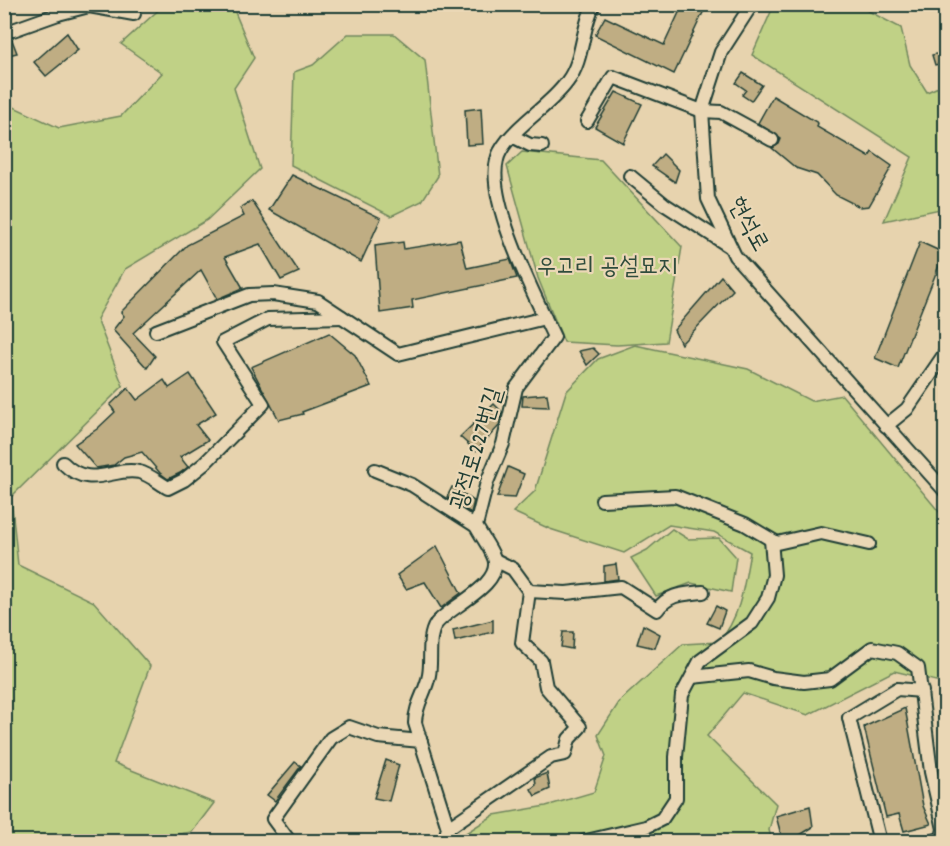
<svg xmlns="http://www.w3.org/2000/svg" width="950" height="846" viewBox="0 0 950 846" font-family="Dekko,'Poor Story',sans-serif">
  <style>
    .green { fill: #c0d186; stroke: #70875d; stroke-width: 1.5 }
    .building { fill: #bfad83; stroke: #1f3d34; stroke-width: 1.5 }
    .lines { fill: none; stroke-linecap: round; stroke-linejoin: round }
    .minor-casing { stroke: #1f3d34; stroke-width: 16 }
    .minor { stroke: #ead7b5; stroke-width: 12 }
    .labels { text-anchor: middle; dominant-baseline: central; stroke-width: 4.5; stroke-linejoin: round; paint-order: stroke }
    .street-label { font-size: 24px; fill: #1f3d34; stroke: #ead7b5 }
    .park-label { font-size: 24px; fill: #2f4c3c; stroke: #ead7b5 }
  </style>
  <rect width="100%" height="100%" fill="#e7d3ae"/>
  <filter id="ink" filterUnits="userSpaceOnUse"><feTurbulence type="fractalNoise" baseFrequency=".0167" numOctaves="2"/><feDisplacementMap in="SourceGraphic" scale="12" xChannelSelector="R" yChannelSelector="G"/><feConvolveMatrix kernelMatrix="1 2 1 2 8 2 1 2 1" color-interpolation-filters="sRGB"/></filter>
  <g filter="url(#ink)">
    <g class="green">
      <path d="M164,5H232L254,58L234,88L260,169L207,220L125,269L97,319L123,386L11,497L18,565L94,602L150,666L114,763L214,803L192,832L134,841H5V110L12,106L59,128L121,116L162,73L121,44Z"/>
      <path d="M774,5H857L901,28L910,65L927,92L945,84V208L884,221L912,157L752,55Z"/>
      <path d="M348,34H394L425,60L438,176L422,201L391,216L291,165L294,72L313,65Z"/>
      <path d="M522,152L601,160L682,247L666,342L617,345L564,342L538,278L507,166Z"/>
      <path d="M635,345L748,369L811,401L842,395L945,519V683L894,671L808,715L743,693L707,736L776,804L769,830L772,841L457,842L458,838L494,815L546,806L594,792L606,756L598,735L620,701L683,644L719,642C741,616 744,585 750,552L714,532L669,525L624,553L550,529L513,512L535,491L566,392L598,359Z"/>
      <path d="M672,529L688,539L719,538L736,557L731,592L691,583L656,596L631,558L647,550Z"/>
    </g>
    <g class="building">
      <path d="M683,4H707L674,74L595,35L605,17L664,45Z"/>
      <path d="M67,33L78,50L46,76L34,62Z"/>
      <path d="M12,40L17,53L4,56V43Z"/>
      <path d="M945,52V63L935,65L932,55Z"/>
      <path d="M743,73L762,85L751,101L742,95L746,90L736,83Z"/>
      <path d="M616,92L642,104L623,143L595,127Z"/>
      <path d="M773,96L818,123L817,127L869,157L872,152L892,166L869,206L860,207L836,195L817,175L796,168L772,148L779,144L781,139L758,123Z"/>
      <path d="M481,108L483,144L467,145L465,110Z"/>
      <path d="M663,154L679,170L675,182L652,166Z"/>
      <path d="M292,175L381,218L361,262L269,210Z"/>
      <path d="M252,201L299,272L281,280L260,244L225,257L243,288L217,299L201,270L133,333L155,356L147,368L113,330L124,316L121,312L187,245L244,216L240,208Z"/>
      <path d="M460,240L467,268L510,259L517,278L412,300L413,308L380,313L375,246L403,242L404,249Z"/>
      <path d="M920,242L944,253L898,368L875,358Z"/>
      <path d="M721,276L733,290L681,344L674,330Z"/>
      <path d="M329,333L355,355L371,386L302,412L303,414L279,420L251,367Z"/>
      <path d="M593,348L599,354L587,365L579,351Z"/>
      <path d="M190,374L216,413L196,425L208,440L180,457L188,467L180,473L168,479L160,473L142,452L124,457L114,465L96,468L75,444L97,429L115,412L110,405L128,388L137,400L164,380L169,388Z"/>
      <path d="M547,394L549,407L522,406L523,396Z"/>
      <path d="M494,404L502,412L499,426L476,451L460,437Z"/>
      <path d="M508,467L524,474L515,498L497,497Z"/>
      <path d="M452,487L474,501L471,513L447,497Z"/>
      <path d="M437,546L461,593L441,608L425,582L406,589L397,575Z"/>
      <path d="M616,564L618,579L604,581V566Z"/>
      <path d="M716,606L725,611L719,628L707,623Z"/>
      <path d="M493,620V632L455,641L453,630Z"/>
      <path d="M643,625L660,634L655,648L637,644Z"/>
      <path d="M563,632H573L572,649L561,647Z"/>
      <path d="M905,708L923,806L931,824L904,831L899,814L886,817L864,727Z"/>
      <path d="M386,760L399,765L389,801L374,798Z"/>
      <path d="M295,762L301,766L275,801L267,795Z"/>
      <path d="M547,773L550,789L535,796L531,789L536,785L535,778Z"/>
      <path d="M810,806L813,827L800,835L801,842H783L776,816Z"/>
    </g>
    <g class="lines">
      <defs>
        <g id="minor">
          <path d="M752,4L721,52L702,111L708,199L735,256L946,492"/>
          <path d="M58,14L89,6L134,14"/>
          <path d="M4,29L13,30L58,14L60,9"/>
          <path d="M587,121L613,77L702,111L721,112L772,140"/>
          <path d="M512,136L530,145L542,146"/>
          <path d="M630,176L664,204L729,246"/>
          <path d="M156,331L249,295L273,294L318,301L398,354L545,318"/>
          <path d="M886,426L907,409L946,352"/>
          <path d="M63,463C90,491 114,466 139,472C149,474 159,483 168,488L184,480L204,464L263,404L223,342L268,319L342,317"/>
          <path d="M375,470L412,485L476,526"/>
          <path d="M602,500L675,496L745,524L777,543L821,533L869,544"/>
          <path d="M529,591L566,593L621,587L657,610C669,593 684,594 703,592"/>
          <path d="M692,677L749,671L773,678L804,682L830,679L872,648L897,653L918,668L931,772L944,829L942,838L931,842"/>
          <path d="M448,828L551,757L565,754L569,739L580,727L546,687L541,661L522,643L529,591L513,569L495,560"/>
          <path d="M290,842L273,819L331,738L349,727L378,737L421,741"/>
          <path d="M444,842L448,828L415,723C415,705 426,692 429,675C432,659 427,638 436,624C448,607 504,585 494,558C490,547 481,536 476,526L487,482L503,444L516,388L554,337C536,298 486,202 497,160C498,154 504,145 508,140C525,119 551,104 567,82C584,60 581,29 594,4"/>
          <path d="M582,842L646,827L662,819L676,798V757L682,695L700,661L752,623L768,598L774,575L771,540"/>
          <path d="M880,842L849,718L897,689L922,691"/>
        </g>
      </defs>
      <use href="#minor" class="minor-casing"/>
      <use href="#minor" class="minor"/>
    </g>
  </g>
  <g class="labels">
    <g class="street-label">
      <text transform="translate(747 225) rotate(61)">현석로</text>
      <text transform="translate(478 449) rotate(-73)">광적로227번길</text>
    </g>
    <g class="park-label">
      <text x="607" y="268">우고리 공설묘지</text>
    </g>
  </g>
  <rect width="950" height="846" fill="none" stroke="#ead7b5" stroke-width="24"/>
  <rect x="12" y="12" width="926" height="822" fill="none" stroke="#1f3d34" stroke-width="2" filter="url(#ink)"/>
</svg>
